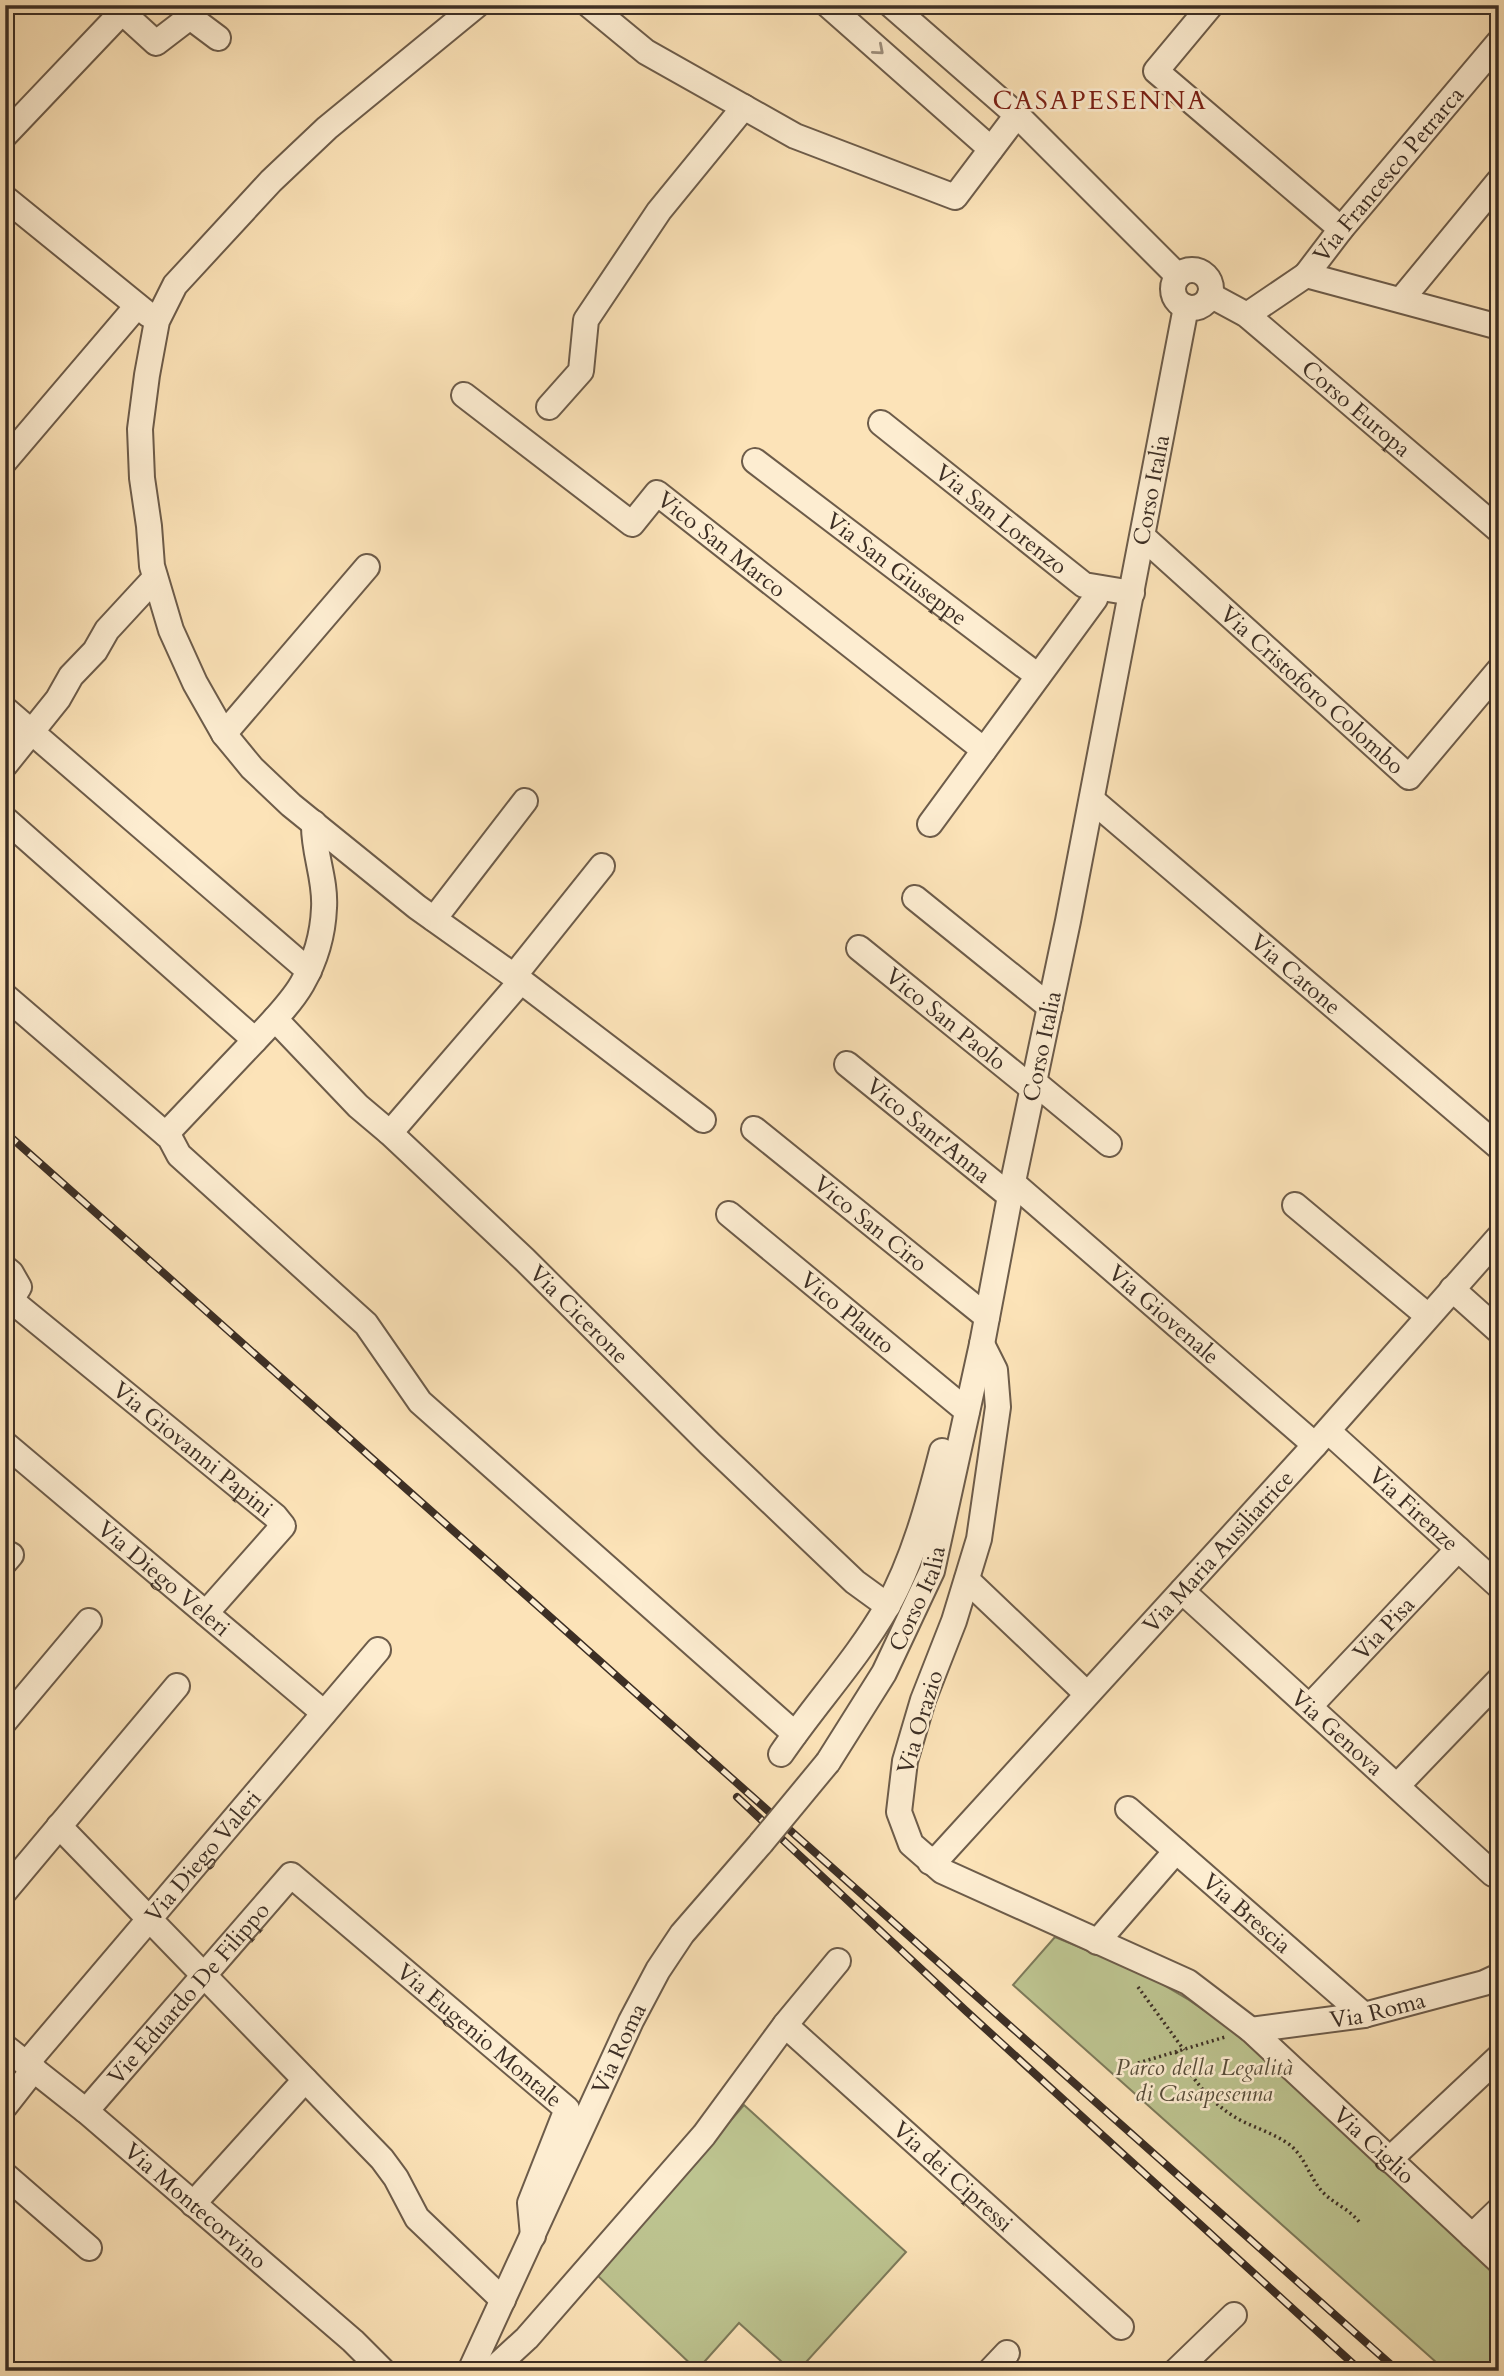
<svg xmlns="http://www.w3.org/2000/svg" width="1504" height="2376" viewBox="0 0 1504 2376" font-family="Cardo,serif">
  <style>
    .green { fill: #bdc490; stroke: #7d7a5a; stroke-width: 2 }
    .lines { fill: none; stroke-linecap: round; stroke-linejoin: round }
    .minor-casing { stroke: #6d5c4a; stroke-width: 28 }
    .path { stroke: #3d2f25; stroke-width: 3.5; stroke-dasharray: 2 3.5; stroke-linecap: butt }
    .minor { stroke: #fdedd1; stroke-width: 24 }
    .rail-casing { stroke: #3d2f25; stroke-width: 8 }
    .rail { stroke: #fdedd1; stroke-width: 5; stroke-dasharray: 16; stroke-linecap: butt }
    .minor-bridge-casing { stroke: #6d5c4a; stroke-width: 28; stroke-linecap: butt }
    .minor-bridge { stroke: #fdedd1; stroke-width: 24 }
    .oneway { stroke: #9d8e7b }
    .labels { text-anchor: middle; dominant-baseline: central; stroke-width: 5; stroke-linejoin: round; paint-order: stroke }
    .street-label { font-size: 23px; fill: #3d2f25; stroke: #fdedd1 }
    .park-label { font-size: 23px; font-style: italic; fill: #574d3a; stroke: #fdedd1 }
    .quarter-label { font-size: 26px; letter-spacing: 2px; fill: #7a1f14; stroke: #fdedd1 }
  </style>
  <rect width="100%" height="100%" fill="#fce3b8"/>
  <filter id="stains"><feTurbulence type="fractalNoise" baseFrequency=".00286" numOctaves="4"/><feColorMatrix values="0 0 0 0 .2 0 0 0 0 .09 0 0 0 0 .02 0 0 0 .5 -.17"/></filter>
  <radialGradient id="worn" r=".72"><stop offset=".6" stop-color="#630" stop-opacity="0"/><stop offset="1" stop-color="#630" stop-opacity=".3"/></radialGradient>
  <g class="green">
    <path d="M1055,1937L1145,1974L1189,2000L1234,2031L1499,2275V2371H1446L1013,1985Z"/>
    <path d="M744,2105L906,2252L798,2371H792L739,2323L697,2370L597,2275Z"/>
  </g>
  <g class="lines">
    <defs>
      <g id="minor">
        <path d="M477,5L327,128L271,181L175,285L157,321L147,375L140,429L142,478L149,526L152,566L171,630L195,683L224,734L252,768L291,805L417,907L521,981L703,1120"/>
        <path d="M589,5L646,52L795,136L955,197L1017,115"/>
        <path d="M828,5L991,149"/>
        <path d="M891,5L1017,115L1178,276"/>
        <path d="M1211,5L1156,71L1341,229"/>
        <path d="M5,135L122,12L156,43L190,17L218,38"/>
        <path d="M5,198L149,315"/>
        <circle cx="1192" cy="289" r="19"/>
        <path id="s1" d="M1306,275L1341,229L1499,42"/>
        <path id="s2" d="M1210,295L1247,315L1499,530"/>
        <path d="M1401,300L1499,181"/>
        <path d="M1247,315L1306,275L1499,327"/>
        <path id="s3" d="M464,395L632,524L657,493L984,750"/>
        <path d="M549,407L581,371L586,320L659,211L744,107"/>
        <path id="s4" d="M881,423L1084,585L1132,593"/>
        <path d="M5,461L137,306"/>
        <path id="s5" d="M755,461L1038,676"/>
        <path id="s6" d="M1143,537L1409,777L1499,670"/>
        <path d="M5,709L309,971"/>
        <path d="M224,734L367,567"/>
        <path d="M5,765L58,699L71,676L95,651L107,630L155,578"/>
        <path id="s7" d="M1092,800L1499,1147"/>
        <path d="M5,819L255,1040"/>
        <path d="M930,824L1095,599L1099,588"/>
        <path d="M915,898L1050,1007"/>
        <path d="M434,919L525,801"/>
        <path id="s8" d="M859,948L1033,1089"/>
        <path d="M514,976L602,866"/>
        <path d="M5,996L170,1138L179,1155L366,1324L420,1402L795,1734"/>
        <path id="s9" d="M275,1019L358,1106L390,1133L524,1259L710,1444L855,1582L888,1606"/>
        <path id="s10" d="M847,1064L1010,1196"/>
        <path d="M1034,1082L1109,1144"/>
        <path id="s11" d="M754,1129L987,1317"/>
        <path d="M390,1133L521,981"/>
        <path d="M166,1134C196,1102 227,1070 258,1037C273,1021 291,1003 302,984C315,961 323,934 324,908C326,879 313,852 314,823"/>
        <path id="s12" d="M1013,1183L1315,1445"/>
        <path d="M1295,1205L1428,1316"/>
        <path id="s13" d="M729,1214L967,1411"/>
        <path d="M5,1268L11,1273L19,1287L5,1310"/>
        <path d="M1452,1289L1499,1331"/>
        <path id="s14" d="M12,1301L275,1516L283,1526L206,1613"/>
        <path id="s15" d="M982,1344L995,1370L998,1407L979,1539L954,1621L923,1700L905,1761L899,1812L911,1844L942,1871L1188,1982L1251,2030L1499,2261"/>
        <path id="s16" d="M1328,1431L1499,1586"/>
        <path id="s17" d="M5,1444L324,1713"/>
        <path d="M5,1562L11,1555"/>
        <path d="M967,1580L1087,1694"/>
        <path id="s18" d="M1182,1591L1493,1874"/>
        <path id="s19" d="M1310,1706L1458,1549"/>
        <path d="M5,1721L89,1621"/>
        <path d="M781,1754C815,1704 857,1659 887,1607C913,1561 929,1502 942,1451"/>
        <path id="s20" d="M828,1762L884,1673L932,1571L982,1344L1010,1196L1068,921L1186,307"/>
        <path d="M1397,1786L1499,1680"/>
        <path id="s21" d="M1128,1809L1364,2015"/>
        <path d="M59,1826L382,2159L396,2178L417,2218L503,2300"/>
        <path id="s22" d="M930,1862L941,1855L1315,1445L1499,1237"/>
        <path d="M5,1891L177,1686"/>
        <path d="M1097,1942L1176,1851"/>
        <path id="s23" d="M785,2025L1121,2327"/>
        <path id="s24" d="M1251,2030L1364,2015L1484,1983L1499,1976"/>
        <path id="s25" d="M5,2047L86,2111L353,2341L383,2371"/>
        <path id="s26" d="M26,2064L378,1650"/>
        <path d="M5,2106L34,2069"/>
        <path id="s27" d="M86,2111L291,1875L567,2109L530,2203L533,2236"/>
        <path d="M1389,2160L1499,2057"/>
        <path d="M5,2175L89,2248"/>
        <path d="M193,2204L305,2080"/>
        <path d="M1472,2236L1499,2210"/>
        <path id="s28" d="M470,2371L631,2021L658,1970L682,1934L761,1843"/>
        <path d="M491,2371L527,2338L704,2135L785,2025L838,1961"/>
        <path d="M990,2371L1007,2353"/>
        <path d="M1176,2371L1234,2315"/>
      </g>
    </defs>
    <use href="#minor" class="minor-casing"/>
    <g class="path">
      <path d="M1138,1987L1184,2050"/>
      <path d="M1176,2052C1194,2080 1211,2105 1242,2121C1258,2129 1275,2134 1290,2145C1304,2156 1309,2175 1320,2189C1331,2203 1349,2208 1360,2223"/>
      <path d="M1138,2063L1225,2037"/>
    </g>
    <use href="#minor" class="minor"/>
    <defs>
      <g id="rail">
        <path d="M5,1132L1398,2371"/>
        <path d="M737,1797L965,2010L1361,2371"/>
      </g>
    </defs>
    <use href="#rail" class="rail-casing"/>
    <use href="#rail" class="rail"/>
    <defs>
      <path id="minor-bridge" d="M761,1843L828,1762"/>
    </defs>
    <use href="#minor-bridge" class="minor-bridge-casing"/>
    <use href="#minor-bridge" class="minor-bridge"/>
  </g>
  <defs><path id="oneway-chevron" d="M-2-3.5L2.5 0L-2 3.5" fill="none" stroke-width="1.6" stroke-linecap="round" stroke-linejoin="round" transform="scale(1.75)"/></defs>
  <use class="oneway" href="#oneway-chevron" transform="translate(879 50) rotate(41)"/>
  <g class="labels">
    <g class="street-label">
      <text stroke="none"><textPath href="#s1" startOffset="130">Via Francesco Petrarca</textPath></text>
      <text stroke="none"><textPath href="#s2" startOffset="186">Corso Europa</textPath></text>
      <text stroke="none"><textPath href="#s20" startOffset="1321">Corso Italia</textPath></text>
      <text stroke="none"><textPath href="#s4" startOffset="154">Via San Lorenzo</textPath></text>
      <text stroke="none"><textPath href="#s3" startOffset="334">Vico San Marco</textPath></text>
      <text stroke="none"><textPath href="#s5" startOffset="178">Via San Giuseppe</textPath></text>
      <text stroke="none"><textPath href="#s6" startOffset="228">Via Cristoforo Colombo</textPath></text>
      <text stroke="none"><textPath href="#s7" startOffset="268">Via Catone</textPath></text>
      <text stroke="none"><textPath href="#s8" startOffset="112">Vico San Paolo</textPath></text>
      <text stroke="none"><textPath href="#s20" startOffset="754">Corso Italia</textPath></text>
      <text stroke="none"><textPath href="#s10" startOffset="105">Vico Sant'Anna</textPath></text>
      <text stroke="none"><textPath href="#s11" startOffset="150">Vico San Ciro</textPath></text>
      <text stroke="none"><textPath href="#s13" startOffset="154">Vico Plauto</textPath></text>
      <text stroke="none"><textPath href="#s9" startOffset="424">Via Cicerone</textPath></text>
      <text stroke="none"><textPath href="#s12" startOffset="200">Via Giovenale</textPath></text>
      <text stroke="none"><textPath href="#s14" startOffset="234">Via Giovanni Papini</textPath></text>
      <text stroke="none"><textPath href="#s16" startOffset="116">Via Firenze</textPath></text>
      <text stroke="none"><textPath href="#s22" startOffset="424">Via Maria Ausiliatrice</textPath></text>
      <text stroke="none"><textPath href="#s17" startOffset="208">Via Diego Veleri</textPath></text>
      <text stroke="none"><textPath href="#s20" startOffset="187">Corso Italia</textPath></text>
      <text stroke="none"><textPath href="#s19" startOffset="107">Via Pisa</textPath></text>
      <text transform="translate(920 1722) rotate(-73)">Via Orazio</text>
      <text stroke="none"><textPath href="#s18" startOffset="210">Via Genova</textPath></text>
      <text stroke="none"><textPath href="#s26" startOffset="273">Via Diego Valeri</textPath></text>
      <text stroke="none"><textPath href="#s21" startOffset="158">Via Brescia</textPath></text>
      <text stroke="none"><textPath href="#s27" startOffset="156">Vie Eduardo De Filippo</textPath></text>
      <text stroke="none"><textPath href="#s24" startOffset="128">Via Roma</textPath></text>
      <text stroke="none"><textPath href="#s27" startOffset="560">Via Eugenio Montale</textPath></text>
      <text stroke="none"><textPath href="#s28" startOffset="355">Via Roma</textPath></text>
      <text stroke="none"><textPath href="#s15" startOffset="1078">Via Ciglio</textPath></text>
      <text stroke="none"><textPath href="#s23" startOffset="226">Via dei Cipressi</textPath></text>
      <text stroke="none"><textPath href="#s25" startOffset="248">Via Montecorvino</textPath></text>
    </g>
    <g class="park-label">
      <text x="1204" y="2067">Parco della Legalità<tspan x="1204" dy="26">di Casapesenna</tspan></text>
    </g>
    <g class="quarter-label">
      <text x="1100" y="100">CASAPESENNA</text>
    </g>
  </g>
  <rect width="1504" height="2376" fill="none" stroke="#fce3b8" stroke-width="28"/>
  <rect x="7" y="7" width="1490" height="2362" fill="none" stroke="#3d2f25" stroke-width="3.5"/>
  <rect x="14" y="14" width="1476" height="2348" fill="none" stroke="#3d2f25" stroke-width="2"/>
  <rect width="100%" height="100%" filter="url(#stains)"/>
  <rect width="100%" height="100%" fill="url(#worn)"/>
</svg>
